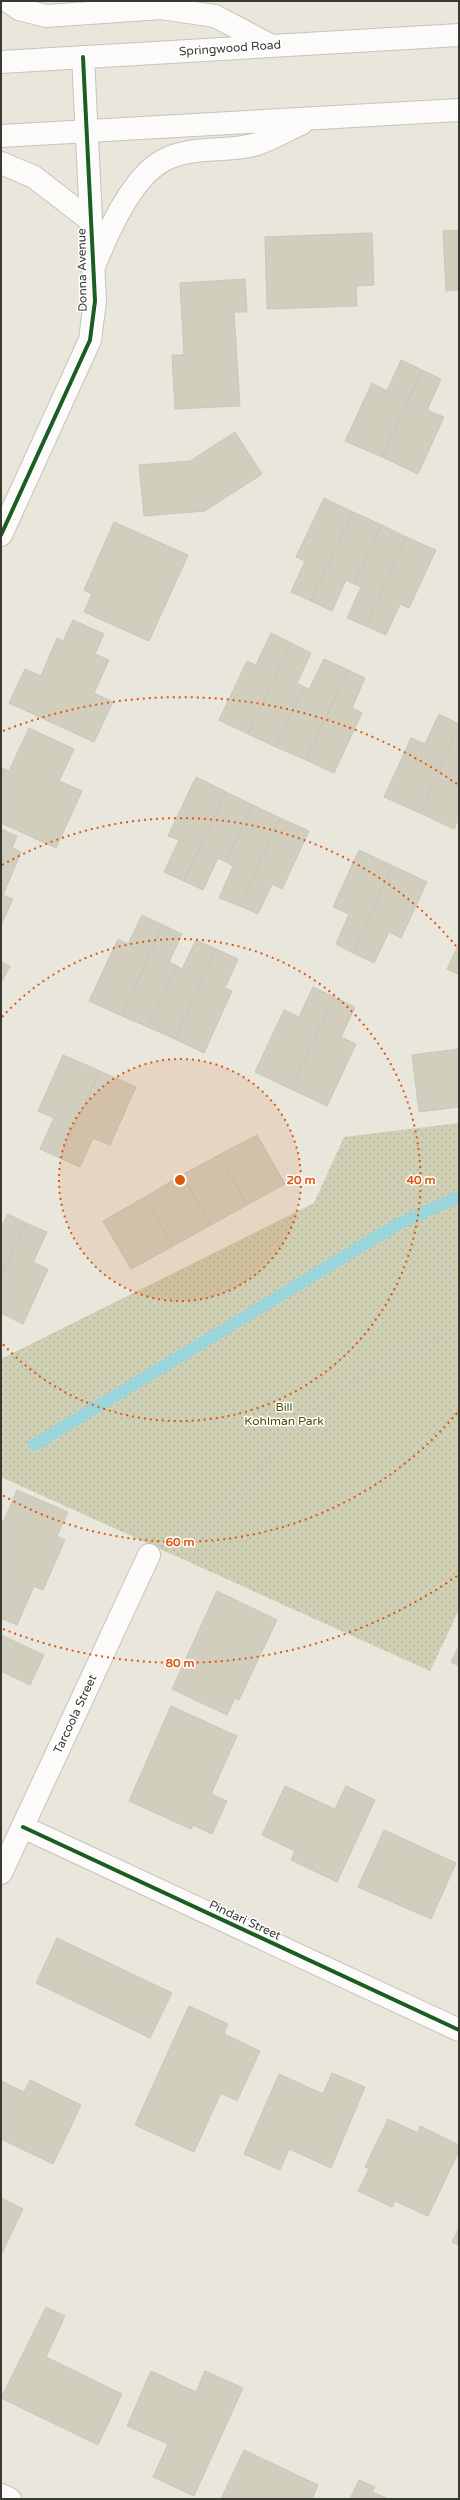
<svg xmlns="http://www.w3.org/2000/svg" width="460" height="2500" viewBox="0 0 460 2500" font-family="'Varela Round',sans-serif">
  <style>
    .park { fill: url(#park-dots) }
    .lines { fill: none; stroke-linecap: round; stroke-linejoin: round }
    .stream { stroke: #9ad5db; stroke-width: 12 }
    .building { fill: #d2cebd; stroke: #c8c6be }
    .minor-casing { stroke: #c5c3bb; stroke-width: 24 }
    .major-casing { stroke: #c5c3bb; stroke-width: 24 }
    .path { stroke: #c9c7c2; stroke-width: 2.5; stroke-dasharray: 3 3; stroke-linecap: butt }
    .minor { stroke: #fcfbfa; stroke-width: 22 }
    .major { stroke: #fcfbfa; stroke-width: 22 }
    .cycleway-casing { stroke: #fff; stroke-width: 6 }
    .cycleway { stroke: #1b5e20; stroke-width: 4 }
    .ring { fill: none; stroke: #df570e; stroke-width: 2; stroke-dasharray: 2 4 }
    .labels { text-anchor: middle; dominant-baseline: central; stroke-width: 3; stroke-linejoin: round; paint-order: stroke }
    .street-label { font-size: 12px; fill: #3a3931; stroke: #fff }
    .park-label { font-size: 12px; fill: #4b4f00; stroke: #fff }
    .centre { fill: #df570e; stroke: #fff; stroke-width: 2 }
    .ring-label { font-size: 12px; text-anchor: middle; font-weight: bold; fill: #df570e; stroke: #fff; stroke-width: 3; stroke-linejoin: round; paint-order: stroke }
  </style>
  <defs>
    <pattern id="park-dots" width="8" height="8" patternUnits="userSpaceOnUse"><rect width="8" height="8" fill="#cecfb3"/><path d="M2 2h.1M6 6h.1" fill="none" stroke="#b2b29a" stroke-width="1.8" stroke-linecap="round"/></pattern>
  </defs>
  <rect width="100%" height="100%" fill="#e9e6dc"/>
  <path class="park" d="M459,1123V1610L430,1671L1,1477V1359L314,1203L344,1137Z"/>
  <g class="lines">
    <path class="stream" d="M34,1445L398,1224L459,1197"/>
  </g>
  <g class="building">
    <path d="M459,230V290L446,291L443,231Z"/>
    <path d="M372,233L374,285L356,286L357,306L267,309L265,237Z"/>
    <path d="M245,279L247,312H234L240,406L175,409L172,355H184L180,283Z"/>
    <path d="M401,360L422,370L382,457L345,441L372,383L387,391Z"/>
    <path d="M422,370L441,379L427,410L444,417L418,474L382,457Z"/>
    <path d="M235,432L262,474L205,511L144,516L139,465L190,461Z"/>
    <path d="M324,498L353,512L311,601L291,592L305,561L296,557Z"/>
    <path d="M353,512L382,525L354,584L346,580L332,611L311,601Z"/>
    <path d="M114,522L188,555L149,641L84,612L92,594L84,590Z"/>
    <path d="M382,525L406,537L366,626L347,618L361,587L354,584Z"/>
    <path d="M406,537L436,550L409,608L400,604L386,635L366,626Z"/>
    <path d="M73,620L104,634L95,654L109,660L94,693L113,702L94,742L9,703L25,669L41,676L57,638L63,641Z"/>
    <path d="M271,633L291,643L248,734L219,720L247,661L256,665Z"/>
    <path d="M291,643L311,653L297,683L304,687L276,747L248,734Z"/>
    <path d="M324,659L348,670L306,760L276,747L304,687L309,689Z"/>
    <path d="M348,670L365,678L352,708L362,713L334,773L306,760Z"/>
    <path d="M439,714L459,724V726L420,813L384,797L411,738L425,744Z"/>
    <path d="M459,726V817L454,829L420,813Z"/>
    <path d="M29,728L74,749L59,781L82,791L56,848L1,823V768L9,771Z"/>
    <path d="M196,777L226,792L184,881L164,872L179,840L168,836Z"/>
    <path d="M226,792L253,805L226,862L218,858L203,890L184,881Z"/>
    <path d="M253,805L280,818L240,906L219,898L233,866L226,862Z"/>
    <path d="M280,818L309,831L282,889L272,884L258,914L240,906Z"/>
    <path d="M1,829L17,836L12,848L21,852L3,895L13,899L1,925Z"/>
    <path d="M359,850L393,866L353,953L336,944L349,914L333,907Z"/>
    <path d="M393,866L427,882L401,938L389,932L374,963L353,953Z"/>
    <path d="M142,915L163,925L122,1016L89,1001L118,939L128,944Z"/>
    <path d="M163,925L182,934L169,962L177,966L148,1027L122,1016Z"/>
    <path d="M196,940L216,949L175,1039L148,1027L177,966L182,969Z"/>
    <path d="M459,944V975L447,969Z"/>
    <path d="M216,949L238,959L225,988L232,991L204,1053L175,1039Z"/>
    <path d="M1,962L10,966L1,983Z"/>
    <path d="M313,987L334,997L291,1089L255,1072L284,1010L299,1017Z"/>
    <path d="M334,997L355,1007L341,1037L356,1044L327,1106L291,1089Z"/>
    <path d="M459,1049V1107L419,1112L412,1055Z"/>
    <path d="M63,1055L100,1071L60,1158L40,1149L54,1118L38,1111Z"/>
    <path d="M100,1071L136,1087L110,1145L93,1138L80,1167L60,1158Z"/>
    <path d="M257,1135L285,1184L247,1205L219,1155Z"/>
    <path d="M219,1155L247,1205L211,1225L182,1175Z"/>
    <path d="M182,1175L211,1225L173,1246L145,1197Z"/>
    <path d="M145,1197L173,1246L131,1269L103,1221Z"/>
    <path d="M8,1214L26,1223L1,1277V1228Z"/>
    <path d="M26,1223L47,1232L33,1262L48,1269L23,1324L1,1313V1277Z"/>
    <path d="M17,1490L68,1512L57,1536L65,1540L43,1590L34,1586L17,1625L1,1618V1527Z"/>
    <path d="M217,1591L277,1620L239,1700L235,1698L227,1715L172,1689Z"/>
    <path d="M1,1635L44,1655L30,1685L1,1671Z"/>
    <path d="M459,1646V1666L451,1662Z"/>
    <path d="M171,1706L237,1736L211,1794L227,1801L212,1834L193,1825L191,1829L129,1801Z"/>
    <path d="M285,1786L335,1809L346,1786L375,1800L337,1882L291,1860L295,1851L262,1835Z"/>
    <path d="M384,1830L456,1863L431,1919L358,1887Z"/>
    <path d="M57,1938L172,1993L150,2038L36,1983Z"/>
    <path d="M189,2006L228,2024L224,2034L260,2051L237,2101L221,2093L194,2152L135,2125Z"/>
    <path d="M332,2073L365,2087L331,2168L289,2149L280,2170L244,2154L279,2074L323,2094Z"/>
    <path d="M30,2080L81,2105L53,2164L1,2139V2081L24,2092Z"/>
    <path d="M388,2119L418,2133L420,2126L459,2145V2151L428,2216L395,2201L392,2207L358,2191L369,2169L365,2167Z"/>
    <path d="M1,2198L23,2209L1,2255Z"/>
    <path d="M459,2228V2245L452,2242Z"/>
    <path d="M46,2307L65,2316L46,2357L122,2394L98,2445L1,2398Z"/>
    <path d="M151,2371L196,2392L205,2371L243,2388L194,2496L153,2477L168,2444L127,2426Z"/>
    <path d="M244,2450L318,2485L312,2499H221Z"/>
    <path d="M359,2480L375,2487L372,2492L389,2499H350Z"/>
  </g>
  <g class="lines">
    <defs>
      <g id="minor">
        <path d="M8,1L19,9L46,16L161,8L215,16L270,45"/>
        <path d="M1,535L90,340L95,301L83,57"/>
        <path d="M23,1827L459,2030"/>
        <path d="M1,1873L149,1555"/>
        <path d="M1,2495L10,2499"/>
      </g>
      <g id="major">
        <path d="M1,62L459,35"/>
        <path d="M1,136L459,110"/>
        <path d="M1,163L34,177L91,221"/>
        <path d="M93,269C106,236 131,177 164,160C193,145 228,153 257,144C272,139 287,130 301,124"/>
      </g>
    </defs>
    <use href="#minor" class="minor-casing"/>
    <use href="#major" class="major-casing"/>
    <g class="path">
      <path d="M392,1173L459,1295"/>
      <path d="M179,1542L214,1527L291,1431L339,1390L459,1328"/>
    </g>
    <use href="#minor" class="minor"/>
    <use href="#major" class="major"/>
    <defs>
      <g id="cycleway">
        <path d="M1,535L90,340L95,301L83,57"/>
        <path d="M23,1827L459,2030"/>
      </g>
    </defs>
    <use href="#cycleway" class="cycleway-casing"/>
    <use href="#cycleway" class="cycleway"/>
  </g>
  <circle cx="180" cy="1180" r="121" fill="#df570e" fill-opacity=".12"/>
  <g class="ring">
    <circle cx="180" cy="1180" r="121"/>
    <path d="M2 1017A241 241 0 1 1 2 1343"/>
    <path d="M457 1413A362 362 0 0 1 2 1495M2 865A362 362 0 0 1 457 947"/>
    <path d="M457 1576A483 483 0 0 1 3 1629M3 731A483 483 0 0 1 457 784"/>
  </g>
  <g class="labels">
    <g class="street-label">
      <text transform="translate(230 48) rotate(-4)">Springwood Road</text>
      <text transform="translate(82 270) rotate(-91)">Donna Avenue</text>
      <text transform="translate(75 1714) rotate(-65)">Tarcoola Street</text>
      <text transform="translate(245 1920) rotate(25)">Pindari Street</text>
    </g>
    <g class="park-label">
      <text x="284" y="1407">Bill<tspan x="284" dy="14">Kohlman Park</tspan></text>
    </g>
  </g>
  <circle cx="180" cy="1180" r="6" class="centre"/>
  <g class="ring-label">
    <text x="301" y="1184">20 m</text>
    <text x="421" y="1184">40 m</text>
    <text x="180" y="1546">60 m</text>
    <text x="180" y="1667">80 m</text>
  </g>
  <rect width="460" height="2500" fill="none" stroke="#3a3931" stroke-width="4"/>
</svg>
